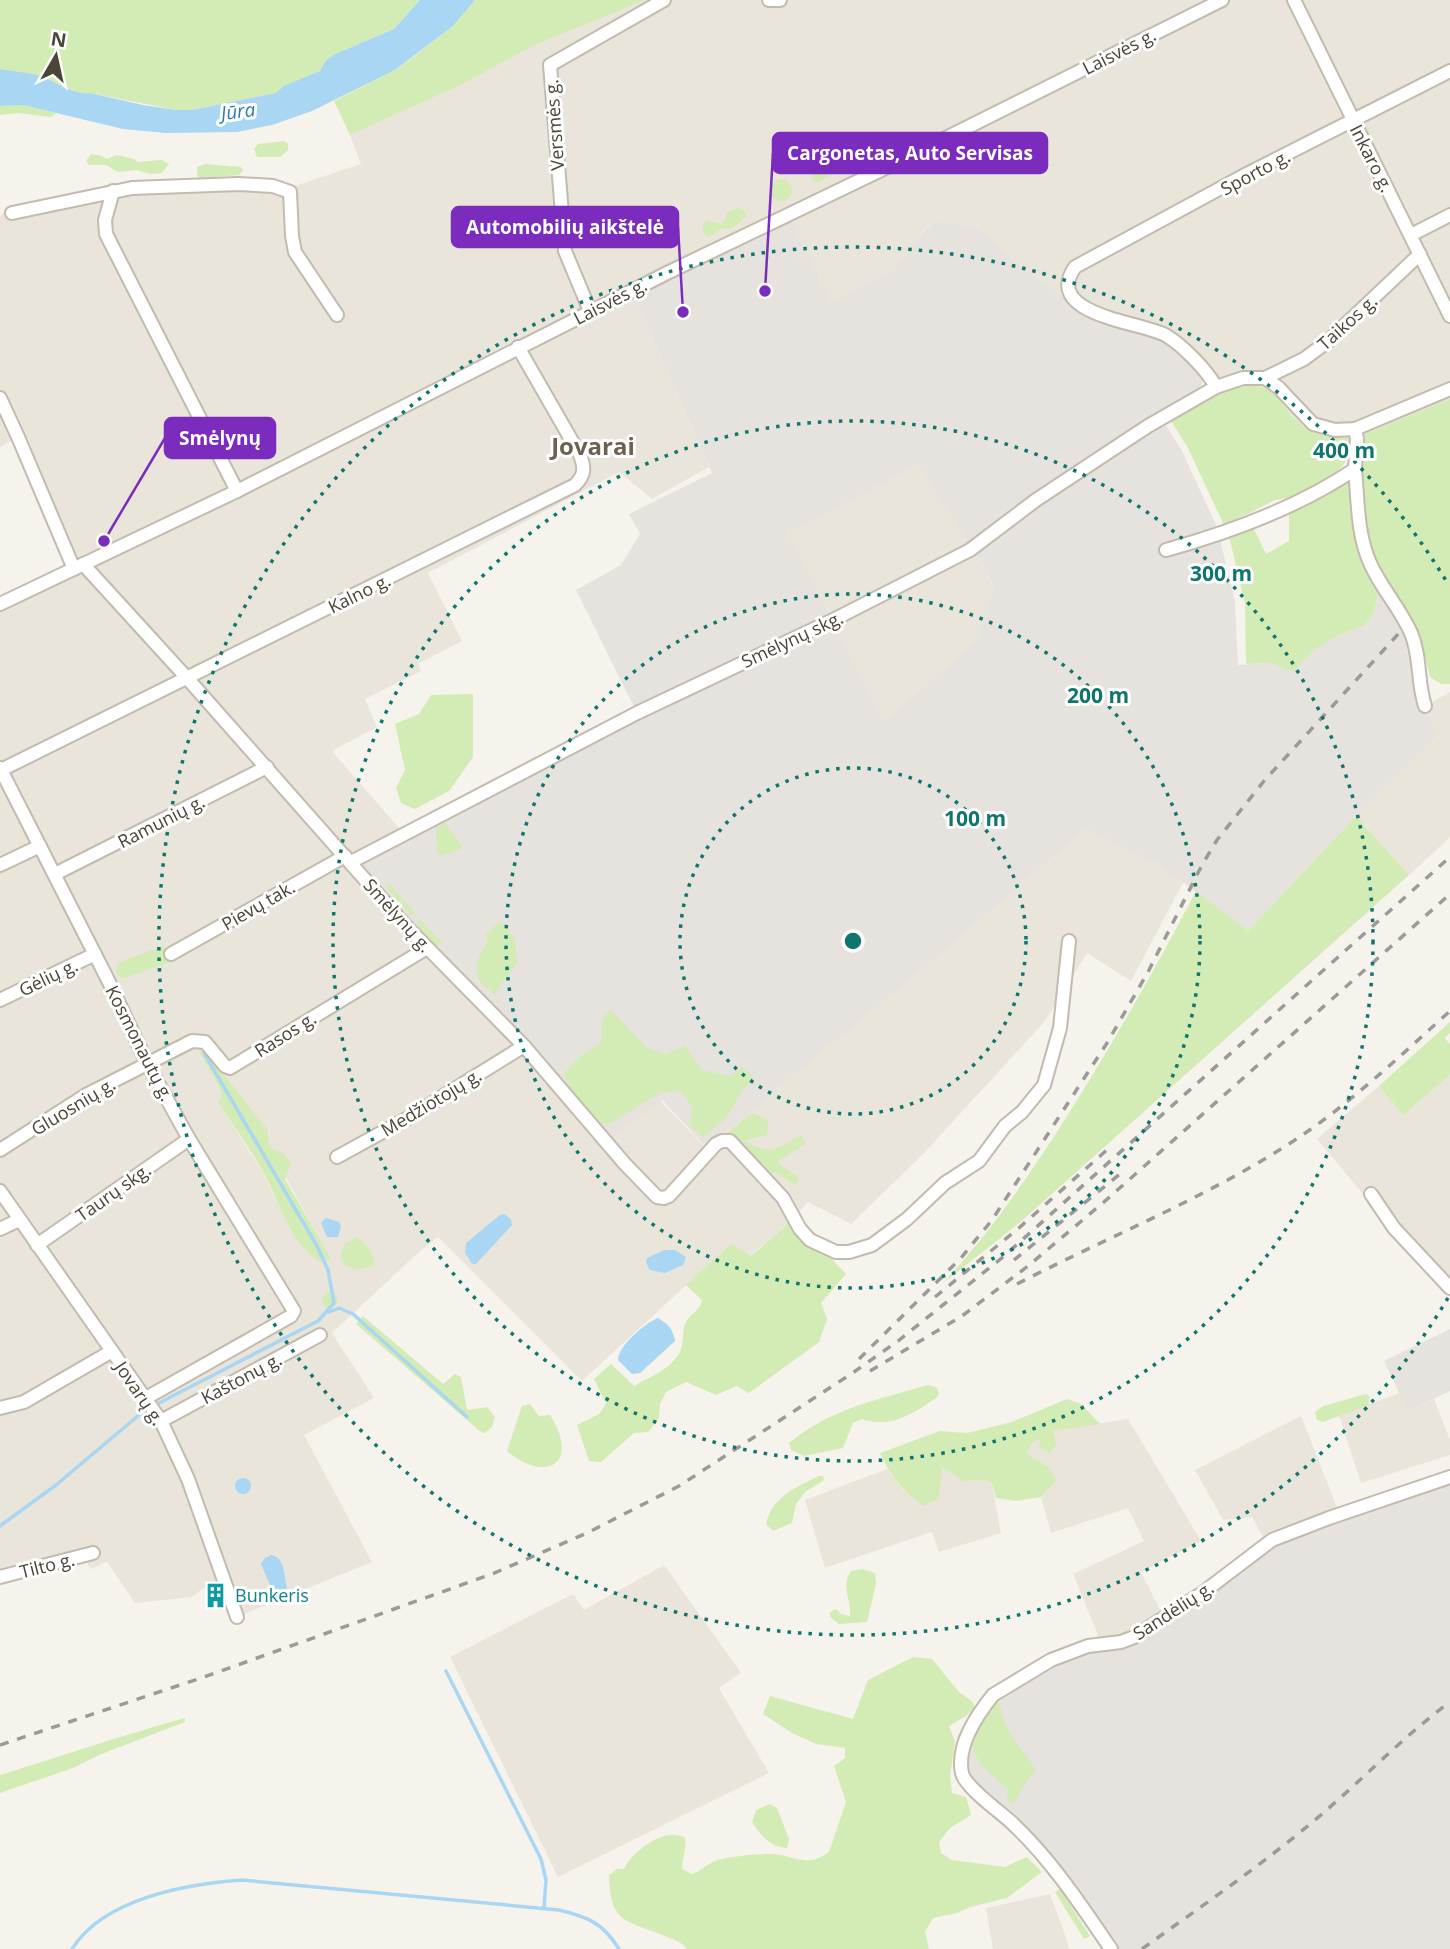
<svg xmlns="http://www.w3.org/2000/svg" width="1450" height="1949" viewBox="0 0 1450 1949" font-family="'Open Sans',sans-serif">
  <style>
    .residential { fill: #eae5da; fill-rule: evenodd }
    .industrial { fill: #e6e2dd; fill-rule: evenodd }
    .green { fill: #d3ebb4 }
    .water { fill: #a8d6f3 }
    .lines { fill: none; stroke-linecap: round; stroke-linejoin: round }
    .stream { stroke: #a8d6f3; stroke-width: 3.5 }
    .minor-casing { stroke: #c2bbae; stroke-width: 16 }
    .minor { stroke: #fff; stroke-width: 12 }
    .rail { stroke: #9a9a9a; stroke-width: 3.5; stroke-dasharray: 9 9; stroke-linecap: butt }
    .ring { fill: none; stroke: #0f766e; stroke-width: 3.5; stroke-dasharray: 3.5 7 }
    .labels { text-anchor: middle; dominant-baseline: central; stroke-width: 6; stroke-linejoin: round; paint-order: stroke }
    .street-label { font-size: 18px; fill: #4b4439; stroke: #fff }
    .culture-label { font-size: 18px; fill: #0d838f; stroke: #fff; text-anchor: start }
    .water-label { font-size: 19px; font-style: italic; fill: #2c7cb3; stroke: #fff }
    .district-label { font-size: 24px; font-weight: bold; fill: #6e6150; stroke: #fff }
    .centre { fill: #0f766e; stroke: #fff; stroke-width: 3.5 }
    .ring-label { font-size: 21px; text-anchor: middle; font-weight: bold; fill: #0f766e; stroke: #fff; stroke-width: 6; stroke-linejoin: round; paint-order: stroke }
    .leader { fill: none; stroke: #7b2cbf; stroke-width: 2.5 }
    .callout-dot { fill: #7b2cbf; stroke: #fff; stroke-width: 2.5 }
    .callout { fill: #7b2cbf; stroke: #7b2cbf; stroke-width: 2.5 }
    .callout-label { font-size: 19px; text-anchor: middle; font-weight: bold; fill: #fff }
  </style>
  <rect width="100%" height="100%" fill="#f6f3ec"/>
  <g class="residential">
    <path d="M645,0H1450V399L1365,434L1350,438L1322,435L1299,424L1284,405L1239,386L1221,395L1204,375L1089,315L1019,264L976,226L936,221L925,228L895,270L832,302L789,215L632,292L709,467L652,499L619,472L428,573L462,641L418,664L421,671L365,699L377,727L332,751L405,835L705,1147L933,961L1086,829L1163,867L1184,881L1131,981L1087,953L1045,1021L924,1153L851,1224L808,1202L790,1222L750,1256L731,1244L582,1381L438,1237L420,1251L332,1333L374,1398L304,1435L372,1562L237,1617L224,1581L206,1586L192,1597L135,1603L107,1562L90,1569L84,1555L0,1577V604L73,568L18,437L0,447V217L6,209L89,189L131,182L241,180L292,187L361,164L350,135L463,84L531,47ZM202,1057L269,1146L330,1259L291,1231L263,1173L218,1102L222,1093Z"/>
    <path d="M918,465L978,557L995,590L977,639L884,722L786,531Z"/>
    <path d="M1450,692V837L1409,875L1356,816L1439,735L1425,706Z"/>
    <path d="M1450,1075V1293L1419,1261L1317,1139L1379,1086L1403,1115Z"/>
    <path d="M1400,1393L1408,1411L1434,1399L1450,1440V1455L1361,1483L1339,1415Z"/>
    <path d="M1301,1416L1340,1515L1267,1544L1252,1517L1223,1520L1195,1470Z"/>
    <path d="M1128,1419L1201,1541L1141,1572L1164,1618L1102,1645L1073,1574L1144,1541L1128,1508L1051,1533L1041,1497L1057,1480L1027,1454L1031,1443L1040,1438L1048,1453L1057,1447L1052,1431Z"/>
    <path d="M942,1467L962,1481L986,1480L992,1484L1001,1533L939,1552L932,1532L825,1568L805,1500L887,1469L904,1491Z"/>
    <path d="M664,1565L741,1673L719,1688L769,1773L558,1877L450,1657L573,1594L584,1610Z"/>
    <path d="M1050,1894L1070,1949H993L986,1908Z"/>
  </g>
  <g class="industrial">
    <path d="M789,215L832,302L894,270L926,228L936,221L976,226L1019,264L1089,315L1149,333L1167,342L1204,375L1201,387L1158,413L1181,449L1217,527L1235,602L1238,665L1269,663L1293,672L1314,650L1339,635L1365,625L1374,613L1378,594L1386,591L1411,633L1425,706L1439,735L1356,816L1248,931L1163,867L1086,829L933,961L706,1147L662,1100L606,1141L351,862L637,713L576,590L621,565L640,534L629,514L712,473L632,292ZM918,465L978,557L995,589L977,639L884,722L787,532Z"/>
    <path d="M1450,1329V1391L1408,1411L1384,1361Z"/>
    <path d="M1450,1477V1949H1111L1078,1900L964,1779V1745L987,1703L1051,1660L1121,1642L1266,1544Z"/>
  </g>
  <g class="green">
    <path d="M0,0H420L394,29L333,55C327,60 324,68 318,72C305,81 289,82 276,93L192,110H176L90,93L79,94L67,88L0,69Z"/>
    <path d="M475,0H645L531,47L463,84L350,135L334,101L395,70L413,57L453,26Z"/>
    <path d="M23,105L56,113L51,117L18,113L0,115V106Z"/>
    <path d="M284,141L288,144V150L280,157H257L254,149L258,144Z"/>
    <path d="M91,154L102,156L106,159L117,155L134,159L138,162L162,160L169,164L162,173L150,174L137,170L118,172L106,165H89L86,161Z"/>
    <path d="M205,164L241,167L243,171L239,175L201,178L197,176V167Z"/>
    <path d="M825,166L829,168L830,176L817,183L812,180L811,173Z"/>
    <circle cx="781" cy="190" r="11"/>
    <path d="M738,207L745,211L746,215C740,223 732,231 723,228L708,237L703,231V224L708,221L721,224L726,219V214Z"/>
    <path d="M1250,385C1281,388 1281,409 1301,425C1315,437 1332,437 1350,438C1356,467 1319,488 1295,497C1288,499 1281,498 1273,501C1256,509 1241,518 1224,525L1187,446L1171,421C1195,406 1223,388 1250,385Z"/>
    <path d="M1450,399V684H1441L1430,677L1419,635L1377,568L1365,531L1363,454L1365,434Z"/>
    <path d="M1346,482L1349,484L1353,523L1360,552L1374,581L1378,594L1374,613L1365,625L1339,635L1314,650L1293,672L1269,663L1246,664L1245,604L1229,536L1253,527L1266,554L1289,541V510L1328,493Z"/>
    <path d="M473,694V757L449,791L415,809L401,803L396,788L405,770L395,724L419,714L431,695Z"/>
    <path d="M1356,816L1409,875L1017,1225L942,1284C986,1238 1020,1188 1055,1135C1106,1056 1152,975 1196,891L1248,931Z"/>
    <path d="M445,823L463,848L441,856L437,852L436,828Z"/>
    <path d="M389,883L415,913L411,916L385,885Z"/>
    <path d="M420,919L442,943L437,947L416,923Z"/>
    <path d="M500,921L515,939L517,963L494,994C489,989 480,984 478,977C474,967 480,951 487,944L486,934Z"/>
    <path d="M163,946L168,951L170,962L122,979L116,972L118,963Z"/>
    <path d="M611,1010L647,1048L666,1054L685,1046L702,1070L730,1076L742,1067L750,1073L753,1081L744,1088L725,1119L703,1137L689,1125L693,1108L681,1091L661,1092L609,1124L597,1122L572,1093L564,1074L577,1059L601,1042L602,1019Z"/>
    <path d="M1450,1022V1033L1445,1038L1450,1044V1075L1403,1115L1379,1086Z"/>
    <path d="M203,1049L267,1129L269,1146L285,1155L291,1164L285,1179L331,1259L321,1262C291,1245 281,1206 265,1176C252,1151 233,1126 218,1102L222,1093L202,1057L199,1052Z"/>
    <path d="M753,1113L768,1120L767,1135L744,1141C771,1156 777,1149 801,1135L806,1143L777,1162L799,1178L796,1185L776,1172L759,1176L726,1144L715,1142Z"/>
    <path d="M790,1222L824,1251L846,1274L821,1303L827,1319L819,1342L749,1393L737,1386L716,1395L686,1382L666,1392L660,1404L659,1418L648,1432L634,1433L601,1462L589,1461L577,1425L599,1414L606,1404L594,1379L611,1364L634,1386C651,1376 674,1368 681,1349C684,1341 682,1329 686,1322C691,1313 700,1311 702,1300L686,1285L731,1244L751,1256Z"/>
    <path d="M357,1237L367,1246L374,1258L373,1266L357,1270L346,1266L340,1256L345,1244Z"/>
    <path d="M331,1290C337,1294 338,1298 336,1305L328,1309L324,1306L322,1300L325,1294Z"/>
    <path d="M363,1316L443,1384L455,1374L461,1377L467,1410L487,1407L495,1417L492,1427L485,1433L481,1432L356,1324Z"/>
    <path d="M929,1385L937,1388L939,1394L936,1398C914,1413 891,1429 862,1419L853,1423L843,1448L804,1456L791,1450L789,1443C830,1409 879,1399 929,1385Z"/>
    <path d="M1366,1394L1369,1396V1405L1323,1422L1317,1420L1315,1412L1323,1406Z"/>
    <path d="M1067,1399L1081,1404L1100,1424L1053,1431L1057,1446L1049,1453L1039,1447L1040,1439L1031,1444L1027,1454L1048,1467L1057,1480L1041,1497L1016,1501L996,1498L992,1484L986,1480L962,1481L942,1467L939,1498L923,1506C903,1491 890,1476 880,1453L940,1431L967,1433L1012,1422Z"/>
    <path d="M530,1404L539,1416L550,1415C580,1462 548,1485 507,1451L522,1406Z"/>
    <path d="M819,1476H823L824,1480L805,1492L796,1504L792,1523L773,1531L766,1524C772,1497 796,1487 819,1476Z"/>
    <path d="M862,1569L875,1573L876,1584L867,1622L839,1624L830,1617V1612L836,1609L841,1614L850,1616C852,1599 840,1587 851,1571Z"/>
    <path d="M913,1657L932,1659L959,1692L972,1701L975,1707L966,1716L949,1726L955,1742L950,1776L952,1793L966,1797L971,1815L950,1828L939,1842L941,1853L952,1860L1005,1867L1027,1857L1042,1872L1007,1898L970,1907L957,1913L933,1918L925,1932L929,1949H687C683,1943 677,1941 670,1938C629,1920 610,1927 609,1875L617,1869H624C633,1851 665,1826 685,1838C687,1850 682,1857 682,1869L692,1874C701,1871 703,1867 711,1863C722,1856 758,1854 771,1854C796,1855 805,1869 829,1852L846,1802L834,1766L845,1758V1748L816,1744L792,1733L763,1714L770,1696L853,1719L868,1680Z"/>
    <path d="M999,1703C1003,1718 1008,1732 1017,1744C1024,1754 1033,1761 1035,1772L1026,1781L1014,1804L1007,1800L1008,1790C988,1770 960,1754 980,1725C986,1716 990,1707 999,1703Z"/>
    <path d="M185,1718V1722L99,1755L73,1768L0,1793V1775C62,1756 123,1735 185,1718Z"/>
    <path d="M770,1804L777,1808L789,1839L787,1848C770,1847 760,1835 752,1822L756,1810Z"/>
    <path d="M1060,1889L1090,1936L1084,1939L1055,1892Z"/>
  </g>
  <g class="water">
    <path d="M420,0H475L453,26L395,70L312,111L272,125L237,132L166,133L123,129L23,105L0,106V69C14,72 27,72 41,76C57,82 72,95 90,93L143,105L176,110H192L276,93L284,86L320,71L325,62L333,55L394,29Z"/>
    <path d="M504,1214L511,1219L512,1225L476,1264H472L465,1253L466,1243L500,1215Z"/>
    <path d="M326,1218L339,1222L341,1227L338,1237H327L321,1223Z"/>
    <path d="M665,1250H675L686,1257L683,1265L665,1273L650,1270L646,1263L647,1258Z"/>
    <path d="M658,1318C668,1324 673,1329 675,1341L640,1373L632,1374L618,1360C618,1346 645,1323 658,1318Z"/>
    <circle cx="243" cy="1486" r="8"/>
    <path d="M271,1555C285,1557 284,1576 287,1588L280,1595H274L261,1564L265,1558Z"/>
  </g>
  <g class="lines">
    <g class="stream">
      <path d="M329,1312L339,1308L353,1314L467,1417"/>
      <path d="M159,1403L318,1321L334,1303L328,1270L317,1246L204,1053"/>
      <path d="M0,1526L56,1485L145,1410"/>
      <path d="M446,1671L541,1859L546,1880L544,1908"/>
      <path d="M72,1949C104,1898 187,1884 242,1880L559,1910C588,1917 603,1923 619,1949"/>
    </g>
    <defs>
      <g id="minor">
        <path d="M769,0H780"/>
        <path d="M1294,0L1450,316"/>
        <path d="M113,191L105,220L106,234L237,491"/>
        <path d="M12,213L132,188L239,184L273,186L290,192L292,236L295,252L337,315"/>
        <path d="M1411,235L1450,215"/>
        <path d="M590,311L565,251L550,65L664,0"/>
        <path d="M1265,378L1304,359L1327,342L1420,254"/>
        <path d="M1216,387C1207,370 1183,346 1167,336C1145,322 1041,316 1075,267L1243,176L1450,71"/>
        <path d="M0,398L18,437L74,569"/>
        <path d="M1355,469C1358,500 1357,534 1370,563C1381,588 1400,608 1411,633C1421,656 1417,682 1425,706"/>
        <path d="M1166,550C1231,532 1299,507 1355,469L1357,439L1355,429"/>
        <path d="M83,564L187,678L406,926L524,1046L625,1164L657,1197L664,1198L669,1196L716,1144L722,1141H730L783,1198L800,1229L810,1240L836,1252H849L872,1245L907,1219L945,1183L979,1161L1005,1126L1022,1112L1044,1085L1060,1028L1069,941"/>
        <path d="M0,604L237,491L667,273L906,158L1222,0"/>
        <path d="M0,768L109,982L147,1063L189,1139L294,1311L291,1316L146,1398"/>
        <path d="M1,770L575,485C585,475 585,468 580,455L518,347"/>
        <path d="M351,862L637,713L831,621L970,550L1036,500L1148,426L1216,387L1243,378H1265L1279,388L1313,424L1335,430L1355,429L1450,389"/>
        <path d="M0,865L40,846"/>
        <path d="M55,874L267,767"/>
        <path d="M171,954L345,856"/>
        <path d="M0,1000L95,954"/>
        <path d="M0,1150L86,1095L192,1041L205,1042L225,1066L230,1068L427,948"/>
        <path d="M337,1157L408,1118L524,1046"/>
        <path d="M0,1191L161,1421L188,1479L237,1617"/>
        <path d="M1371,1194L1394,1228L1450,1288"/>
        <path d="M0,1229L19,1220"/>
        <path d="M37,1245L189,1139"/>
        <path d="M0,1408L24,1402L112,1351"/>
        <path d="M161,1421L320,1335"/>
        <path d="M0,1577L93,1553"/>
        <path d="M1111,1949C1081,1905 1050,1858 1011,1822C999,1811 965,1787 962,1773C956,1745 977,1715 993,1695L1051,1660L1088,1646L1121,1642L1134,1637L1201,1594L1272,1540L1329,1518L1450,1477"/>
      </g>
    </defs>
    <use href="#minor" class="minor-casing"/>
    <use href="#minor" class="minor"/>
    <g class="rail">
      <path d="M1014,1260L1120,1174"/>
      <path d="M1017,1284C1110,1236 1208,1197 1295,1140C1351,1103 1400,1056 1450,1011"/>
      <path d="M935,1297L1020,1227L1108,1149"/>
      <path d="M859,1359L961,1258L992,1220L1107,1043L1148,972L1202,865L1217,840L1264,781L1401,631"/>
      <path d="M870,1371L962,1316L1028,1266L1104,1202L1450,894"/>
      <path d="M0,1745L204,1677L492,1574L587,1533L679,1486L851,1374L898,1341L1003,1257L1450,857"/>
      <path d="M1142,1949C1203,1905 1265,1863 1322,1814C1365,1777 1404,1736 1450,1702"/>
    </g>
  </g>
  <g class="ring">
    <circle cx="853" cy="941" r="173"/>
    <circle cx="853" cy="941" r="347"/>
    <circle cx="853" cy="941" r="520"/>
    <path d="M1448 1298A694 694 0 1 1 1448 584"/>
  </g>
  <defs>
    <symbol id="building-bare" viewBox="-9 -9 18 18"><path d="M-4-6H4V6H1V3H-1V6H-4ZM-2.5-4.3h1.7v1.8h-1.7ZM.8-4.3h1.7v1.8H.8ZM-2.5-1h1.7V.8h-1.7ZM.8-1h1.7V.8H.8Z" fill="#0f9aa8" stroke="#fff" stroke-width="2.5" paint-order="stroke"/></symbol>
  </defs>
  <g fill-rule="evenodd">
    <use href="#building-bare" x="198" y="1578" width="35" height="35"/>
  </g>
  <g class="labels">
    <g class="street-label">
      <text transform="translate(1119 51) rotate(-27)">Laisvės g.</text>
      <text transform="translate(554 125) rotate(-94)">Versmės g.</text>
      <text transform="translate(1372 158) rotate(63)">Inkaro g.</text>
      <text transform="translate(1255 172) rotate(-28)">Sporto g.</text>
      <text transform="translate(610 301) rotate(-27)">Laisvės g.</text>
      <text transform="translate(1347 322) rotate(-42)">Taikos g.</text>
      <text transform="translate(359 593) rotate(-26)">Kalno g.</text>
      <text transform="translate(792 639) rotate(-25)">Smėlynų skg.</text>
      <text transform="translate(161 821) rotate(-27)">Ramunių g.</text>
      <text transform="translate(258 905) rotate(-30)">Pievų tak.</text>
      <text transform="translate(398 915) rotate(48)">Smėlynų g.</text>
      <text transform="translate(48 977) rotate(-26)">Gėlių g.</text>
      <text transform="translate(285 1034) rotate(-32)">Rasos g.</text>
      <text transform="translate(140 1043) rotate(63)">Kosmonautų g.</text>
      <text transform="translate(431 1102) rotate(-31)">Medžiotojų g.</text>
      <text transform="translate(73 1106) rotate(-31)">Gluosnių g.</text>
      <text transform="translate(113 1192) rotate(-35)">Taurų skg.</text>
      <text transform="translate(241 1378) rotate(-28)">Kaštonų g.</text>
      <text transform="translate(140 1393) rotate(56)">Jovarų g.</text>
      <text transform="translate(47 1565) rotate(-14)">Tilto g.</text>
      <text transform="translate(1173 1610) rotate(-33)">Sandėlių g.</text>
    </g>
    <g class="culture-label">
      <text x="235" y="1595">Bunkeris</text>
    </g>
    <g class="water-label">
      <text transform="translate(238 111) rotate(-7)">Jūra</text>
    </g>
    <g class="district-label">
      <text x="593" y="445">Jovarai</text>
    </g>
  </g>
  <circle cx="853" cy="941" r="10" class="centre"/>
  <g class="ring-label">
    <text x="1344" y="458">400 m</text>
    <text x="1221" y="581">300 m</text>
    <text x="1098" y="703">200 m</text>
    <text x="975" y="826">100 m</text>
  </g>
  <path class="leader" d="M765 291L773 153M683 312L678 227M104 541L165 438"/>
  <g class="callout-dot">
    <circle cx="765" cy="291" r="7"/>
    <circle cx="683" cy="312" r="7"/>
    <circle cx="104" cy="541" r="7"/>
  </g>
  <g class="callout">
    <rect x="773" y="133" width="274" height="40" rx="7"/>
    <rect x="452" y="207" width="226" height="40" rx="7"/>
    <rect x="165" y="418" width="110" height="40" rx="7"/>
  </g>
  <g class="callout-label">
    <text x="910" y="160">Cargonetas, Auto Servisas</text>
    <text x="565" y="234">Automobilių aikštelė</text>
    <text x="220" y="445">Smėlynų</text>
  </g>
  <g transform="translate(56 56) rotate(9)" stroke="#ffffff" stroke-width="5" paint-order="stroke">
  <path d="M0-5L12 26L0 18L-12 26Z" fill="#4b4439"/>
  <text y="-10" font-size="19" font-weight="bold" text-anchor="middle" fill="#4b4439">N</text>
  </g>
</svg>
